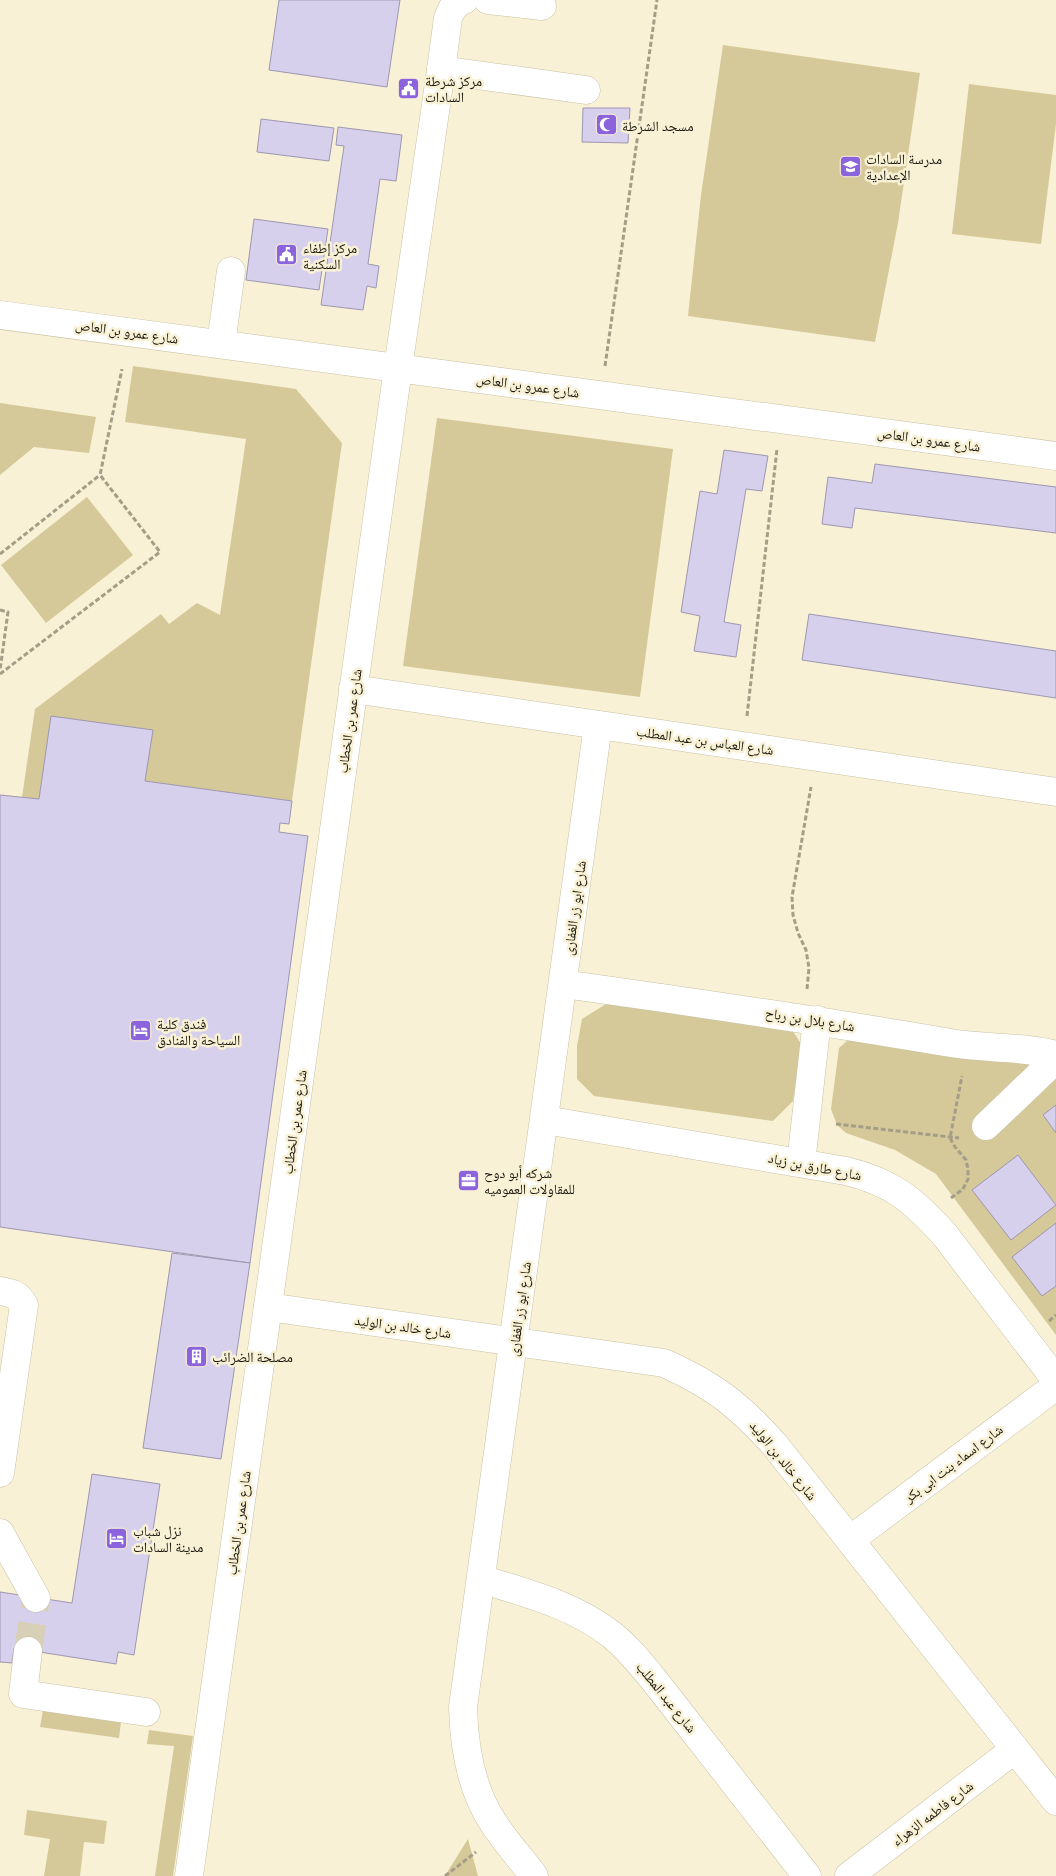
<svg xmlns="http://www.w3.org/2000/svg" width="1056" height="1876" viewBox="0 0 1056 1876" font-family="'Titillium Web','Noto Naskh Arabic',sans-serif">
  <style>
    .green { fill: #d5c99a }
    .building { fill: #d6d0ec; stroke: #9d97b1 }
    .lines { fill: none; stroke-linecap: round; stroke-linejoin: round }
    .minor-tunnel { stroke: #d7d0b7; stroke-width: 28; stroke-dasharray: 28 14; stroke-linecap: butt }
    .minor-casing { stroke: #c9c2a6; stroke-width: 29 }
    .path { stroke: #a49e88; stroke-width: 3; stroke-dasharray: 5 2.5; stroke-linecap: butt }
    .minor { stroke: #fff; stroke-width: 28 }
    .labels { text-anchor: middle; dominant-baseline: central; stroke-width: 5; stroke-linejoin: round; paint-order: stroke }
    .poi-label { font-size: 14px; fill: #19160c; stroke: #f9f1d5; text-anchor: start }
    .street-label { font-size: 14px; fill: #19160c; stroke: #f9f1d5 }
  </style>
  <rect width="100%" height="100%" fill="#f9f1d5"/>
  <g class="green">
    <path d="M723,45L920,73L898,223L875,342L688,316L701,195Z"/>
    <path d="M969,84L1056,95V124L1041,244L952,234Z"/>
    <path d="M133,366L296,389L342,443L292,801L145,781L152,730L51,717L39,799L22,797L35,709L161,614L169,624L197,603L220,615L246,439L125,422Z"/>
    <path d="M0,403L96,417L89,453L34,447L0,475Z"/>
    <path d="M437,418L673,449L640,697L403,666Z"/>
    <path d="M87,497L133,555L46,623L1,565Z"/>
    <path d="M606,1004L792,1030L802,1045L793,1101L773,1121L594,1096L577,1079V1046L582,1019Z"/>
    <path d="M854,1035L1056,1054V1335L936,1174L895,1150L846,1133L837,1125L831,1109L839,1048Z"/>
    <path d="M43,1710L121,1722L119,1738L40,1727Z"/>
    <path d="M149,1730L193,1736L173,1876H155L174,1746L147,1744Z"/>
    <path d="M27,1810L107,1821L104,1844L84,1842L80,1876H44L50,1839L24,1835Z"/>
    <path d="M468,1839L478,1876H447L448,1871Z"/>
  </g>
  <g class="building">
    <path d="M279,0H400L387,87L269,70Z"/>
    <path d="M583,108H630L628,143L582,142Z"/>
    <path d="M261,119L334,128L329,161L257,152Z"/>
    <path d="M338,127L402,135L396,181L380,179L368,264L379,266L376,288L367,286L363,310L321,305L344,146L336,145Z"/>
    <path d="M254,219L328,229L319,290L246,280Z"/>
    <path d="M724,450L768,456L762,491L746,489L724,622L741,625L736,657L694,651L700,616L681,612L700,491L717,494Z"/>
    <path d="M875,464L1056,487V533L855,508L852,528L822,524L828,477L872,483Z"/>
    <path d="M809,614L1056,651V698L802,660Z"/>
    <path d="M51,716L153,730L145,781L292,801L289,824L280,823L279,832L308,836L250,1263L0,1227V795L39,799Z"/>
    <path d="M1056,1105V1133L1043,1115Z"/>
    <path d="M1018,1155L1056,1205L1011,1240L972,1190Z"/>
    <path d="M1056,1223V1286L1042,1296L1012,1257Z"/>
    <path d="M172,1253L250,1263L221,1459L143,1448Z"/>
    <path d="M92,1474L160,1484L134,1655L118,1652L116,1664L14,1648L12,1663L0,1662V1592L72,1603Z"/>
  </g>
  <g class="lines">
    <path class="minor-tunnel" d="M28,1651L36,1598"/>
    <defs>
      <g id="minor">
        <path d="M488,0L542,6"/>
        <path d="M441,70L586,90"/>
        <path d="M0,315L1056,456"/>
        <path d="M221,344L231,271"/>
        <path d="M353,689L1056,792"/>
        <path d="M563,984C693,1002 822,1021 951,1043C986,1049 1022,1046 1056,1055"/>
        <path d="M545,1120L846,1171C892,1182 913,1200 944,1234L1056,1380"/>
        <path d="M986,1126L1056,1059"/>
        <path d="M801,1163L817,1020"/>
        <path d="M0,1291C12,1293 18,1294 24,1305L0,1473"/>
        <path d="M268,1307L664,1363C713,1385 738,1404 774,1444L1056,1801"/>
        <path d="M0,1533L36,1598"/>
        <path d="M850,1540L1056,1386"/>
        <path d="M481,1579C526,1593 574,1605 612,1635C628,1648 641,1664 654,1680L807,1876"/>
        <path d="M28,1651L23,1694L146,1712"/>
        <path d="M189,1876L398,368L441,70L448,18L452,9L459,2L464,0"/>
        <path d="M534,1876C521,1859 506,1842 494,1824C471,1790 464,1748 463,1707L598,725"/>
        <path d="M849,1876L1015,1749"/>
      </g>
    </defs>
    <use href="#minor" class="minor-casing"/>
    <g class="path">
      <path d="M605,366L657,0"/>
      <path d="M0,554L100,475"/>
      <path d="M0,610L8,612L0,670"/>
      <path d="M0,674L160,552L100,475L122,369"/>
      <path d="M747,716L777,449"/>
      <path d="M807,989L809,968L806,950L798,933L793,915L792,897L811,787"/>
      <path d="M836,1124L959,1138"/>
      <path d="M951,1198L963,1189L968,1179V1169L966,1160L955,1147L950,1138L962,1076"/>
      <path d="M1049,1321L1056,1315"/>
      <path d="M445,1876L476,1852"/>
    </g>
    <use href="#minor" class="minor"/>
  </g>
  <defs>
    <symbol id="civic-square" viewBox="-11 -11 22 22"><rect x="-9" y="-9" width="18" height="18" rx="4" fill="#8b63dd" stroke="#f9f1d5"/><path d="M-.6-6.5H3V-4.5H.6V-3L4-1V1h2V6H-6V1h2V-1L-.6-3ZM-1.2 2.5V6h2.4V2.5Z" fill="#fff"/></symbol>
    <symbol id="mosque-square" viewBox="-11 -11 22 22"><rect x="-9" y="-9" width="18" height="18" rx="4" fill="#8b63dd" stroke="#f9f1d5"/><path d="M3.5-4.9A6 6 0 1 0 3.5 4.9A5 5 0 1 1 3.5-4.9Z" fill="#fff"/></symbol>
    <symbol id="school-square" viewBox="-11 -11 22 22"><rect x="-9" y="-9" width="18" height="18" rx="4" fill="#8b63dd" stroke="#f9f1d5"/><path d="M0-5L7-2L0 1L-7-2ZM-4 1L0 2.5L4 1V4Q0 6-4 4Z" fill="#fff"/></symbol>
    <symbol id="hotel-square" viewBox="-11 -11 22 22"><rect x="-9" y="-9" width="18" height="18" rx="4" fill="#8b63dd" stroke="#f9f1d5"/><path d="M-6-4.5h1.5V1H6V5H4.5V3h-9V5H-6ZM-4 0a1.8 1.8 0 1 1 3.6 0ZM.5 0V-2.5h3Q6-2.5 6 0Z" fill="#fff"/></symbol>
    <symbol id="office-square" viewBox="-11 -11 22 22"><rect x="-9" y="-9" width="18" height="18" rx="4" fill="#8b63dd" stroke="#f9f1d5"/><path d="M-6-3h4V-5.5h4V-3h4V5H-6ZM-1-4.5V-3h2v-1.5ZM-6 0V1H6V0Z" fill="#fff"/></symbol>
    <symbol id="building-square" viewBox="-11 -11 22 22"><rect x="-9" y="-9" width="18" height="18" rx="4" fill="#8b63dd" stroke="#f9f1d5"/><path d="M-4-6H4V6H1V3H-1V6H-4ZM-2.5-4.3h1.7v1.8h-1.7ZM.8-4.3h1.7v1.8H.8ZM-2.5-1h1.7V.8h-1.7ZM.8-1h1.7V.8H.8Z" fill="#fff"/></symbol>
  </defs>
  <g fill-rule="evenodd">
    <use href="#civic-square" x="396" y="76" width="25" height="25"/>
    <use href="#mosque-square" x="594" y="112" width="25" height="25"/>
    <use href="#school-square" x="838" y="154" width="25" height="25"/>
    <use href="#civic-square" x="274" y="242" width="25" height="25"/>
    <use href="#hotel-square" x="128" y="1018" width="25" height="25"/>
    <use href="#office-square" x="456" y="1168" width="25" height="25"/>
    <use href="#building-square" x="184" y="1344" width="25" height="25"/>
    <use href="#hotel-square" x="104" y="1526" width="25" height="25"/>
  </g>
  <g class="labels">
    <g class="poi-label">
      <text x="425" y="80">مركز شرطة<tspan x="425" dy="16">السادات</tspan></text>
      <text x="622" y="125">مسجد الشرطة</text>
      <text x="866" y="158">مدرسة السادات<tspan x="866" dy="16">الإعدادية</tspan></text>
      <text x="303" y="247">مركز إطفاء<tspan x="303" dy="16">السكنية</tspan></text>
      <text x="157" y="1023">فندق كلية<tspan x="157" dy="16">السياحة والفنادق</tspan></text>
      <text x="484" y="1172">شركه أبو دوح<tspan x="484" dy="16">للمقاولات العموميه</tspan></text>
      <text x="212" y="1356">مصلحة الضرائب</text>
      <text x="133" y="1530">نزل شباب<tspan x="133" dy="16">مدينة السادات</tspan></text>
    </g>
    <g class="street-label">
      <text transform="translate(127 331) rotate(8)">شارع عمرو بن العاص</text>
      <text transform="translate(528 385) rotate(8)">شارع عمرو بن العاص</text>
      <text transform="translate(929 439) rotate(8)">شارع عمرو بن العاص</text>
      <text transform="translate(349 721) rotate(-82)">شارع عمر بن الخطاب</text>
      <text transform="translate(705 740) rotate(8)">شارع العباس بن عبد المطلب</text>
      <text transform="translate(574 908) rotate(-82)">شارع ابو زر الغفارى</text>
      <text transform="translate(810 1019) rotate(9)">شارع بلال بن رباح</text>
      <text transform="translate(294 1122) rotate(-82)">شارع عمر بن الخطاب</text>
      <text transform="translate(815 1166) rotate(11)">شارع طارق بن زياد</text>
      <text transform="translate(519 1309) rotate(-82)">شارع ابو زر الغفارى</text>
      <text transform="translate(403 1326) rotate(8)">شارع خالد بن الوليد</text>
      <text transform="translate(784 1460) rotate(51)">شارع خالد بن الوليد</text>
      <text transform="translate(953 1463) rotate(-37)">شارع اسماء بنت ابى بكر</text>
      <text transform="translate(238 1523) rotate(-82)">شارع عمر بن الخطاب</text>
      <text transform="translate(667 1697) rotate(51)">شارع عبد المطلب</text>
      <text transform="translate(932 1813) rotate(-37)">شارع فاطمه الزهراء</text>
    </g>
  </g>
</svg>
